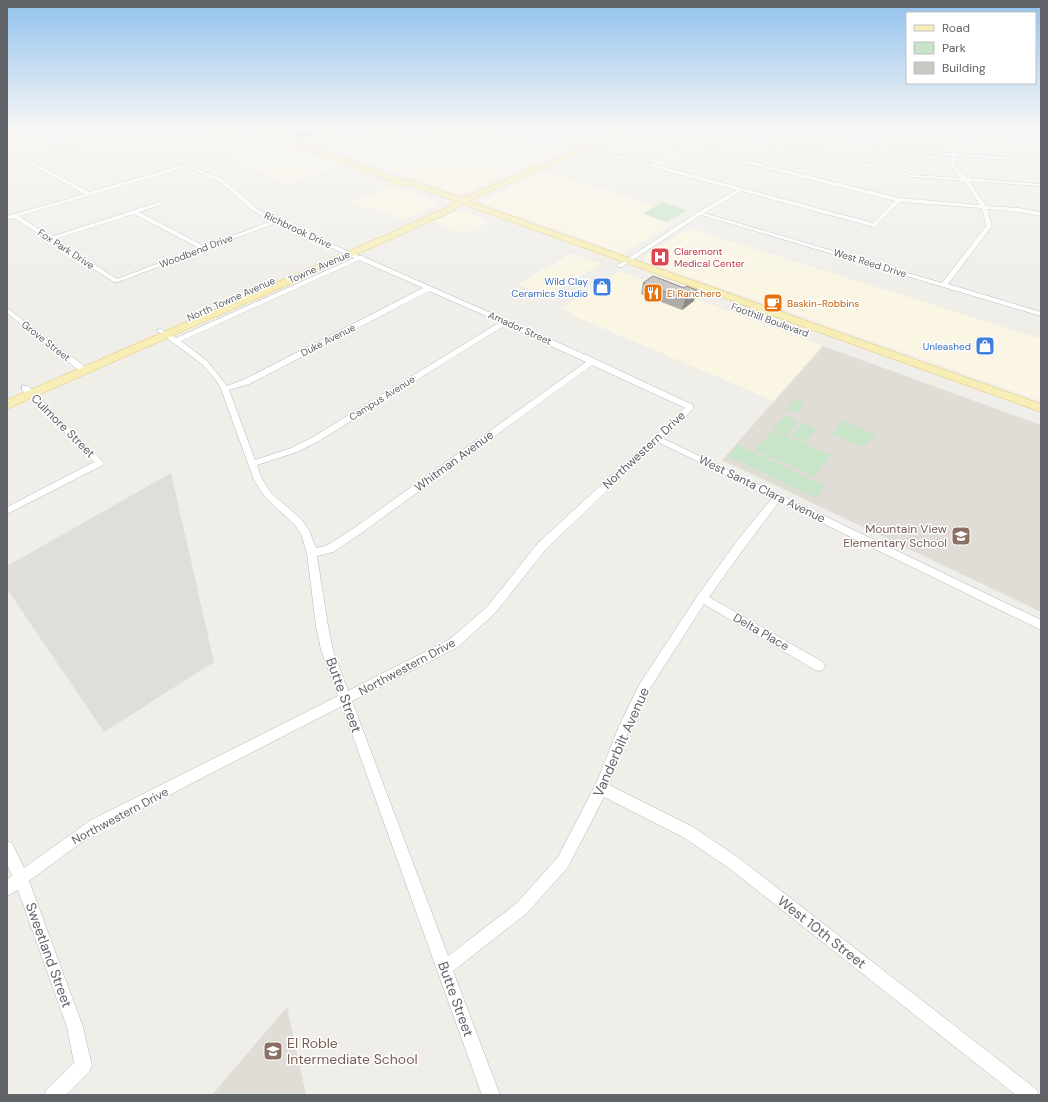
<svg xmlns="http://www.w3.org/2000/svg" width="1048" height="1102" viewBox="0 0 1048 1102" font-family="'DM Sans',sans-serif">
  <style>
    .commercial { fill: #fbf6e3 }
    .industrial { fill: #dfdeda }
    .education { fill: #e0ddd7 }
    .green { fill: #c8e4c9 }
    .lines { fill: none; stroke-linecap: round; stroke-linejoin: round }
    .minor-casing { stroke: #b5b8bb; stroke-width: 1 }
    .primary-casing { stroke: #e3c56f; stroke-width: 1 }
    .minor { fill: #fff; fill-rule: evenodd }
    .primary { fill: #f7eeb7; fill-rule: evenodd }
    .wall { fill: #adaca8 }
    .shaded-wall { fill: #8d8c88 }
    .building { fill: #c9c8c3; stroke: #8d8c88 }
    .labels { text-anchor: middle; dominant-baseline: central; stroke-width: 3; stroke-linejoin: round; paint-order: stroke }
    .far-street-label { font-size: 10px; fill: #606367; stroke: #fff }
    .far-health-label { font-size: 10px; fill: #be3a42; stroke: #fff; text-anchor: start }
    .far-shop-label { font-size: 10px; fill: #366cbe; stroke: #fff; text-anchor: end }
    .far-food-label { font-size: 10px; fill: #c56008; stroke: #fff; text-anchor: start }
    .street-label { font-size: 12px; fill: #606367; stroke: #fff }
    .education-label { font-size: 12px; fill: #785e54; stroke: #fff; text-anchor: end }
    .near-street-label { font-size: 14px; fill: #606367; stroke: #fff }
    .near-education-label { font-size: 14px; fill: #785e54; stroke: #fff; text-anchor: start }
  </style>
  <rect width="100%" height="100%" fill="#f0eee9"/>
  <g class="commercial">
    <path d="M230,129H239L253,134L206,147L190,140Z"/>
    <path d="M317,129H360L317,142H311L293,136Z"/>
    <path d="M377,129H382L412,138L440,129H480L560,152L461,194H456L325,146Z"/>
    <path d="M279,144L295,150L340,166L288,184L228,159Z"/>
    <path d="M546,171L657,206L643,214L673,224L626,252L622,253L482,203V201Z"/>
    <path d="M393,186L437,202V204L402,220L371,208L368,209L351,202Z"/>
    <path d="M454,212H466L489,222L464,234L433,222Z"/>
    <path d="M689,228L1041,339V401L645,261L643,257Z"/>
    <path d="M572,253L601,264L547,296L517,284Z"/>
    <path d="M620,271L823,346L774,401L572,315L574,313L561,308Z"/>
  </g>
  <path class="industrial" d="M171,473L214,662L104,732L7,589V566Z"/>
  <g class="education">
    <path d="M823,346L1041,425V612L722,460Z"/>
    <path d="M287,1007L306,1095H212Z"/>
  </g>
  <g class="green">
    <path d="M662,202L687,210L667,222L643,214Z"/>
    <path d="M795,399L805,403L797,413L786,409Z"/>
    <path d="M785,416L798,421L787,435L773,429Z"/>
    <path d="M842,420L876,435L863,447L832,434Z"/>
    <path d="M802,423L816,429L805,442L791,436Z"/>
    <path d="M773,430L831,455L815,477L785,463L800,444L784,463L755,450Z"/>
    <path d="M738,445L825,486L816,498L728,456Z"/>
  </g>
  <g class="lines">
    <defs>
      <g id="minor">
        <path d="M366,129H372L309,148L305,147Z"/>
        <path d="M489,129H496L545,142L575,129H592L616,136L614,137L587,130L577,131L545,144Z"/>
        <path d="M722,129L913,175L961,178L950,164V156L919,153L804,129H812L873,141L894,129H899L877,142L919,151L951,153L971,139L972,129H976V133L1041,140V142L975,135L974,140L956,153L1041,160V162L954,156V164L967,178L1041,184V186L969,181L986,206L1019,208L1041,212V216L1019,212L987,209L992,226L948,284L1041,312V316L701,215L622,267H618V265L698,212L736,190L585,149V147L652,164ZM722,132L913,177L964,181L980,205L899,198L692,147ZM689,149L895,201L873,223L657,165ZM741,191L874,227L900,202L982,208L986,226L942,283L704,213Z"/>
        <path d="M18,135L19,137L7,140V138Z"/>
        <path d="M61,136L64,137L55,141V145H51L52,139Z"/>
        <path d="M60,148L70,152L77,151L79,152L69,154L60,150Z"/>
        <path d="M22,156L89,192L187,164L224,180L257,209L278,220L359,256H363L364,257L595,359L693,405V409L662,438L1041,620V630L779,502L745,547L709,597L823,662L825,666L823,670L819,671L815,670L704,604L647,693L628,732L609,785L693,827L739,858L1036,1089L1039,1095H1016L729,868L683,837L604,797L568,867L527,913L453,971L500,1095H482L342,706L101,830L75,847L29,881L83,1027L92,1066L89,1072L66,1095H44L47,1089L74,1063L67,1027L18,890L7,896V880L12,876L7,864V841L12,843L24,868L91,820L338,696L321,650L316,626L307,553L301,534L295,525L265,497L254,480L221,389L216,380L202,364L156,330L161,329L176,338L354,258L276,223L118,282H114L14,218L7,220V216L85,194L19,158L7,160V158ZM187,167L220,182L253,211L272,221L204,246L139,212L161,205L162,204L159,202L51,237L19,216ZM134,214L199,248L117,279L55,239ZM359,260L423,288L243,380L227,386L207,361L181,341ZM429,291L500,322L313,437L291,448L255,460L229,390L249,384ZM505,325L586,362L354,528L326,546L316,548L309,530L301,519L271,493L262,479L257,465L297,452L319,441ZM592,365L685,408L538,543L487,607L450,639L348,691L333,650L328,626L317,556L333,552L360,534ZM658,442L772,498L737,541L698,595L639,685L619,726L596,784L558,857L517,903L448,956L352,701L458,647L495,613L546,549Z"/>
        <path d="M7,308L88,369V373H82L7,313Z"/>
        <path d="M22,386H28L104,463L103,465L7,514V507L94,462L22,390Z"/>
      </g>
      <path id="primary" d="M254,129H263L400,179L417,182L462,198L625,129H633L469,201L1041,404V412L462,204L458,206L455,210L396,237L7,409V400L390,233L449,206L455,201L412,186L395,183Z"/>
    </defs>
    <use href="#minor" class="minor-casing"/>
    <use href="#primary" class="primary-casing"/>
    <use href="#minor" class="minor"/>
    <use href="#primary" class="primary"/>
  </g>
  <g class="wall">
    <path d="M275,129H319L320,133L302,138Z"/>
    <path d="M643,283L694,301L682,310L641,294Z"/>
  </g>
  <g class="shaded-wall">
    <path d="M300,129H319L320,133L302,138Z"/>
    <path d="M697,290L694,301L682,310L685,299Z"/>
  </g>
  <path class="building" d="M653,276L684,288L686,286L697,290L685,299L643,283Z"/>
  <linearGradient id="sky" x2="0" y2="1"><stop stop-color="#92c2ee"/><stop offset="0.46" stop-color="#f8f7f5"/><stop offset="1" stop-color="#f8f7f5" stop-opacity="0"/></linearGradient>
  <rect width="1048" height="283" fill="url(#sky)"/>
  <defs>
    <symbol id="hospital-square" viewBox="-11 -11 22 22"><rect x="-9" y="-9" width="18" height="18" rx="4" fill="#e0444e" stroke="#fff"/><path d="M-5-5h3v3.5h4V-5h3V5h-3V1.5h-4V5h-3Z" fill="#fff"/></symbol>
    <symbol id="shop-square" viewBox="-11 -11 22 22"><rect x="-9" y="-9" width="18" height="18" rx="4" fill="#3f7fe0" stroke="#fff"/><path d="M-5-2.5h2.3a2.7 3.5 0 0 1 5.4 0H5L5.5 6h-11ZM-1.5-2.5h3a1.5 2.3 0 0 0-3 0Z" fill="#fff"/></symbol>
    <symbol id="restaurant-square" viewBox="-11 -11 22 22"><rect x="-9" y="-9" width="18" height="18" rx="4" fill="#e8710a" stroke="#fff"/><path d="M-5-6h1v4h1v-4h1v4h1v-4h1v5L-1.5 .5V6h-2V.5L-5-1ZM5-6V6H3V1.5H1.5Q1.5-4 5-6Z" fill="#fff"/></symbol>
    <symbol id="cafe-square" viewBox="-11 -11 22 22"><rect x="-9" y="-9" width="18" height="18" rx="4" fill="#e8710a" stroke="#fff"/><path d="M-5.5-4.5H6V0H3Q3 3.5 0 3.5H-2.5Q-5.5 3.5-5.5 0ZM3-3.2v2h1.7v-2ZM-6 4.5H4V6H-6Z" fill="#fff"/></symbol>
    <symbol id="school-square" viewBox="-11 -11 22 22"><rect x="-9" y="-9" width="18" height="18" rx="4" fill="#8d6e63" stroke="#fff"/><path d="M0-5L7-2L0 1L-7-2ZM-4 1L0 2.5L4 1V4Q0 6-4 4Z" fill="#fff"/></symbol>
  </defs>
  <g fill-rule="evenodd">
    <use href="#hospital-square" x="649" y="246" width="22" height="22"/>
    <use href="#shop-square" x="591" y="276" width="22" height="22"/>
    <use href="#restaurant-square" x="642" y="282" width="22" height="22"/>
    <use href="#cafe-square" x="762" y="292" width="22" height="22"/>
    <use href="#shop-square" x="974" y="335" width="22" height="22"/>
    <use href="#school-square" x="950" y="525" width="22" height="22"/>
    <use href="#school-square" x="262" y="1040" width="22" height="22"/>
  </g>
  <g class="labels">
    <g class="far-street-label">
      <text transform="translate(298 230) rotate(25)">Richbrook Drive</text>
      <text transform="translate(66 249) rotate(33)">Fox Park Drive</text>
      <text transform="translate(196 251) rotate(-21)">Woodbend Drive</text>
      <text transform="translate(870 263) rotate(17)">West Reed Drive</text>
      <text transform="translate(319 267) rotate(-24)">Towne Avenue</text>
      <text transform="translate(231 299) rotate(-24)">North Towne Avenue</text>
      <text transform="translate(770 320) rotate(20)">Foothill Boulevard</text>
      <text transform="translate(520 328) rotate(24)">Amador Street</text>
      <text transform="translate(328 340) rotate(-27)">Duke Avenue</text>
      <text transform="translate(46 341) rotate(38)">Grove Street</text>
      <text transform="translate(382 398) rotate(-32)">Campus Avenue</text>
    </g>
    <g class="far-health-label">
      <text x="674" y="251">Claremont<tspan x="674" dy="12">Medical Center</tspan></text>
    </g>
    <g class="far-shop-label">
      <text x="588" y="281">Wild Clay<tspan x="588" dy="12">Ceramics Studio</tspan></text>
      <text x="971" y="346">Unleashed</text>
    </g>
    <g class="far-food-label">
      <text x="667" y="293">El Ranchero</text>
      <text x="787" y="303">Baskin-Robbins</text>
    </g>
    <g class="street-label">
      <text transform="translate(63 426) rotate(45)">Culmore Street</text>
      <text transform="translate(644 450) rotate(-43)">Northwestern Drive</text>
      <text transform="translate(454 461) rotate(-36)">Whitman Avenue</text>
      <text transform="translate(762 489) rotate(26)">West Santa Clara Avenue</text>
      <text transform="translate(761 632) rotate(30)">Delta Place</text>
      <text transform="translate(407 667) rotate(-28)">Northwestern Drive</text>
      <text transform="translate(120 816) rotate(-28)">Northwestern Drive</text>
    </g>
    <g class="education-label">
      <text x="947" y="529">Mountain View<tspan x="947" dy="14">Elementary School</tspan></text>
    </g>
    <g class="near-street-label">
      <text transform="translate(344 695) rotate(70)">Butte Street</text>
      <text transform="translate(621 742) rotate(-66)">Vanderbilt Avenue</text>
      <text transform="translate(822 932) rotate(38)">West 10th Street</text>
      <text transform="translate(49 955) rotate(70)">Sweetland Street</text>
      <text transform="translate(456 999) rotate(70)">Butte Street</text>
    </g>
    <g class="near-education-label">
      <text x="287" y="1043">El Roble<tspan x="287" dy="16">Intermediate School</tspan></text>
    </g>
  </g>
  <rect width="1048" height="1102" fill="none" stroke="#606367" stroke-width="16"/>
  <rect x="906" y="12" width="130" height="72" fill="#ffffff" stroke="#bfc1c2"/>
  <rect x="914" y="25" width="20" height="6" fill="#f7eeb7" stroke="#bfc1c2"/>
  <text x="942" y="32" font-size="12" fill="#606367">Road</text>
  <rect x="914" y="42" width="20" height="12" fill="#c8e4c9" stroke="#bfc1c2"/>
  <text x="942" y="52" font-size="12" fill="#606367">Park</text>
  <rect x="914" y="62" width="20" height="12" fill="#c9c8c3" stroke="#bfc1c2"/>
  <text x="942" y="72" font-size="12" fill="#606367">Building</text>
</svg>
